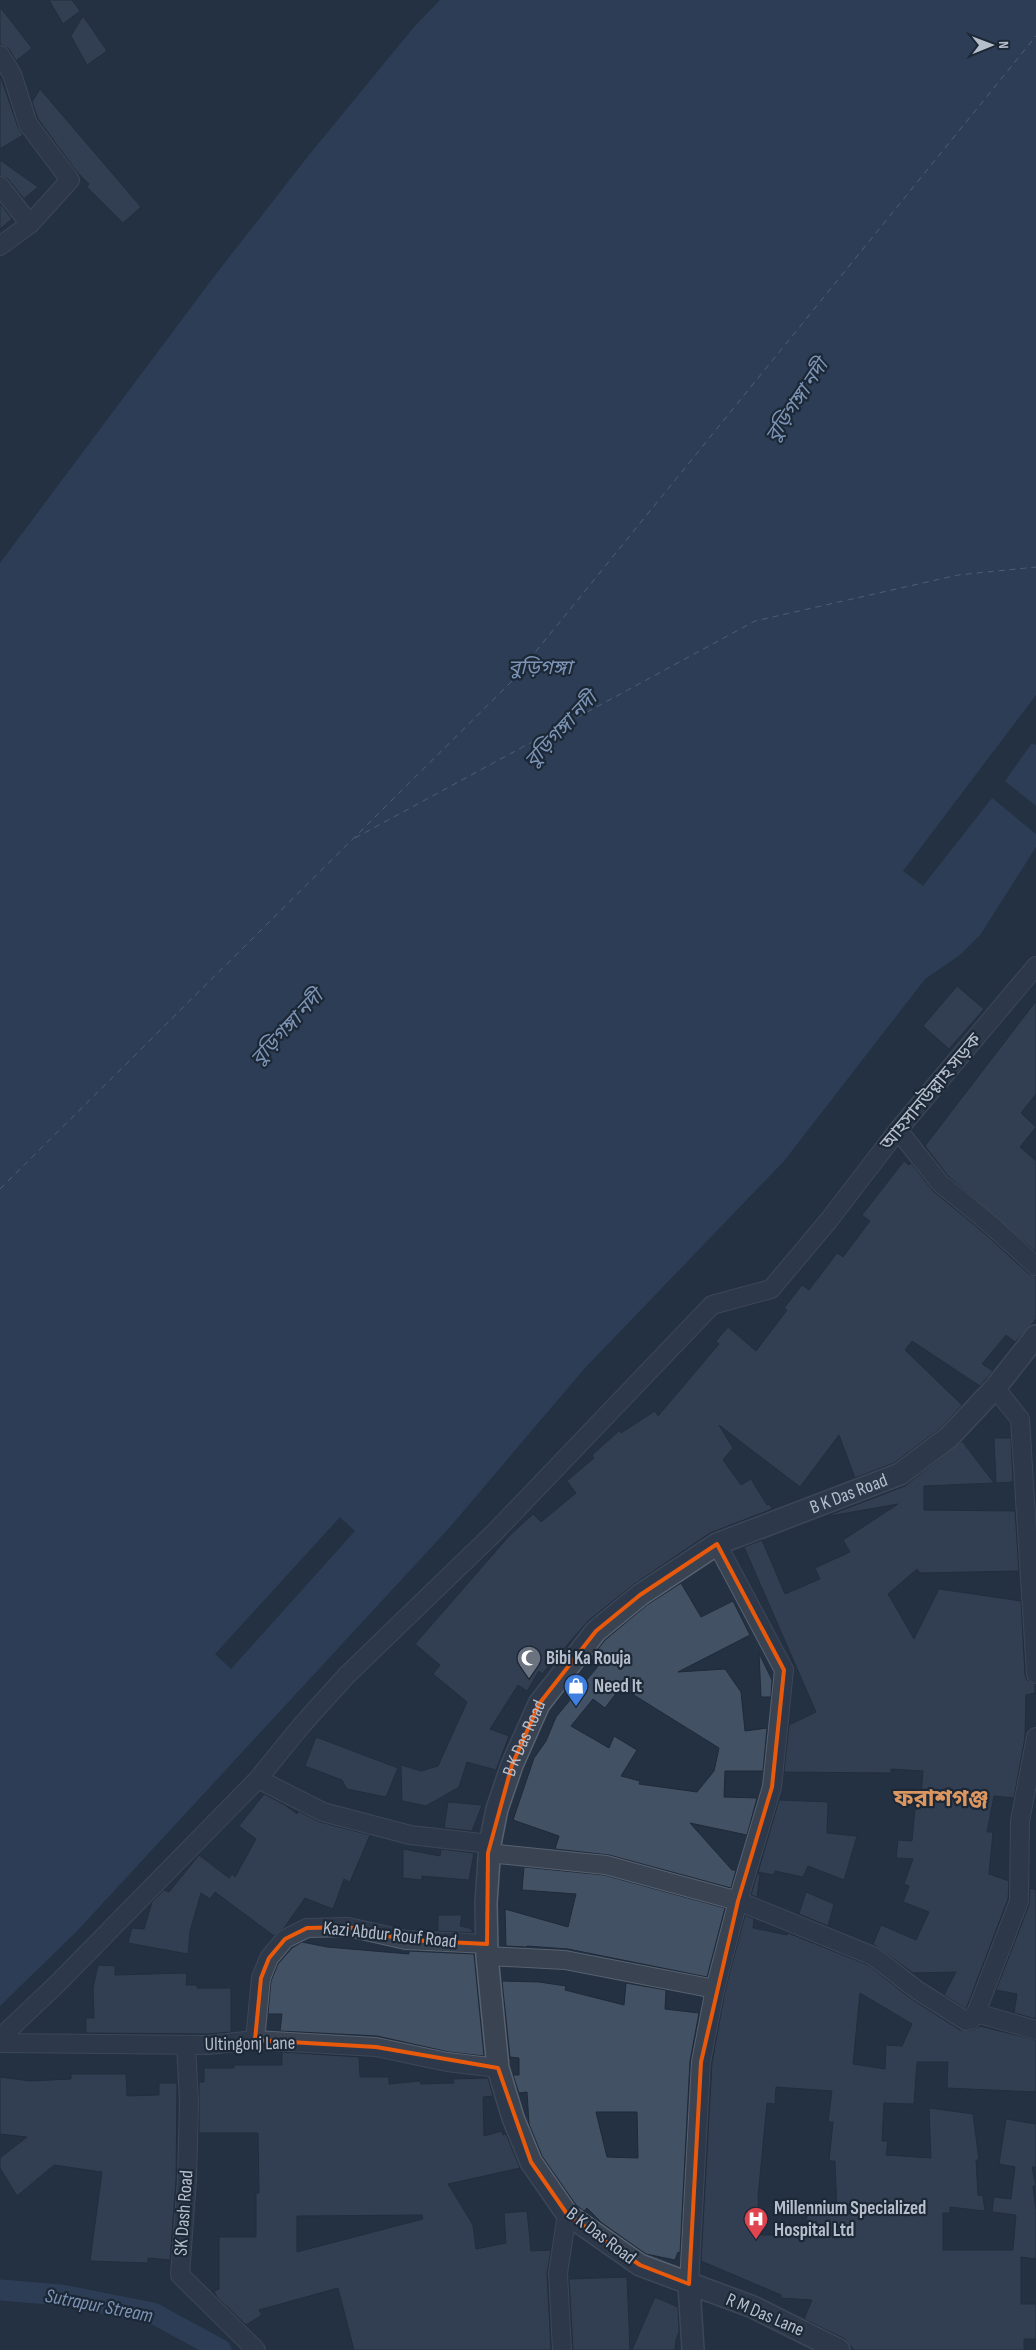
<svg xmlns="http://www.w3.org/2000/svg" width="1036" height="2350" viewBox="0 0 1036 2350" font-family="'Sofia Sans Condensed','Noto Sans Bengali',sans-serif">
  <style>
    .water { fill: #374c6b }
    .pier { fill: #243143 }
    .lines { fill: none; stroke-linecap: round; stroke-linejoin: round }
    .canal { stroke: #374c6b; stroke-width: 21 }
    .ferry { stroke: #7c94b5; stroke-width: 1; stroke-dasharray: 6 5; stroke-linecap: butt }
    .building { fill: #435165; stroke: #1f2a39; fill-rule: evenodd }
    .minor-casing { stroke: #57616f; stroke-width: 20 }
    .tertiary-casing { stroke: #57616f; stroke-width: 24 }
    .minor { stroke: #394352; stroke-width: 18 }
    .tertiary { stroke: #394352; stroke-width: 21 }
    .marked { fill: none; stroke: #e8590c; stroke-width: 4; stroke-linejoin: round }
    .labels { text-anchor: middle; dominant-baseline: central; stroke-width: 4.5; stroke-linejoin: round; paint-order: stroke }
    .street-label { font-size: 19px; fill: #b6becc; stroke: #1d2837 }
    .poi-label { font-size: 19px; font-weight: bold; fill: #b6becc; stroke: #1d2837; text-anchor: start }
    .water-label { font-size: 20px; font-style: italic; fill: #7c94b5; stroke: #1d2837 }
    .district-label { font-size: 24px; font-weight: bold; fill: #dc9761; stroke: #1d2837 }
  </style>
  <rect width="100%" height="100%" fill="#243143"/>
  <path class="water" d="M440,0H1036V847L980,935L960,955L925,979L784,1161L584,1369L450,1527L77,1931L0,2006V563L216,274L309,155L414,27Z"/>
  <g class="pier">
    <path d="M1036,695V745L1032,743L1005,781L1036,806V834L992,798L923,886L903,871Z"/>
    <path d="M340,1517L355,1531L231,1669L215,1654Z"/>
  </g>
  <g class="lines">
    <path class="canal" d="M0,2290L61,2295L153,2313L221,2350"/>
    <g class="ferry">
      <path d="M355,838L755,621L958,575L1036,567"/>
      <path d="M0,1189L511,682L1036,36"/>
    </g>
  </g>
  <g class="building">
    <path d="M49,0H72L80,11L63,24Z"/>
    <path d="M0,7L32,48L16,61L9,49L0,44Z"/>
    <path d="M83,16L107,51L87,65L71,36Z"/>
    <path d="M0,75L18,127L23,135L0,149Z"/>
    <path d="M40,89L141,207L123,223L87,187L89,184L77,172L38,119L32,102Z"/>
    <path d="M0,160L38,187L24,199L8,179L0,176Z"/>
    <path d="M0,203L12,219L0,229Z"/>
    <path d="M957,986L984,1009L949,1049L923,1026Z"/>
    <path d="M1036,1001V1094L1021,1113L1036,1127L1020,1147L1036,1161V1252L948,1176L925,1146Z"/>
    <path d="M904,1161L909,1165L911,1163L933,1191L983,1232L1029,1274L1036,1276V1319L1032,1324L1015,1342L1006,1335L982,1364L993,1371L980,1386L912,1341L905,1350L962,1405L941,1428L894,1463L855,1478L839,1435L800,1487L719,1425L733,1448L723,1460L741,1485L751,1479L767,1505L770,1504L772,1509L710,1533L633,1585L588,1621L542,1674L539,1671L527,1691L518,1685L490,1729L509,1736L496,1770L467,1762L459,1787L426,1806L402,1801L401,1765L421,1771L438,1766L467,1702L433,1674L440,1665L415,1644L509,1536L533,1514L541,1522L576,1493L567,1481L594,1458L592,1455L620,1430L621,1433L655,1411L658,1416L719,1344L716,1341L728,1327L756,1351L787,1310L784,1308L802,1285L809,1290L837,1253L843,1257L870,1221L862,1215Z"/>
    <path d="M994,1438H1011L1013,1482L996,1483Z"/>
    <path d="M962,1441L994,1483L924,1486V1510L1015,1511L1019,1571L920,1573L917,1569L888,1594L914,1639L939,1589L1021,1601L1025,1675L1027,1680L1035,1684V1693L1026,1695L1025,1737L1014,1798L994,1796L987,1832H993L989,1874L1009,1881L1008,1899L966,2009L944,1995L956,1972L913,1973L873,1944L881,1925L916,1940L929,1912L903,1902L909,1886L904,1884L913,1859L896,1858L898,1840L912,1841L915,1809H920L923,1771L891,1769V1773L784,1772L789,1725L816,1712L744,1547L762,1540L785,1594L820,1579L815,1568L850,1552L843,1540L898,1504L824,1517L905,1486Z"/>
    <path d="M681,1583L701,1617L733,1601L750,1635L678,1672L725,1669L741,1692L745,1731L767,1728L763,1771H725L724,1797L757,1798L747,1835L690,1823L732,1870H736L731,1888L609,1855L555,1849L559,1836L513,1820L534,1758L546,1741L556,1717L599,1665L591,1658L605,1640L647,1605ZM621,1687L719,1748L714,1771L697,1792L639,1784L640,1781L621,1776L637,1750L614,1736L609,1748L571,1726L593,1699L605,1708Z"/>
    <path d="M759,1653L772,1680L771,1697H761Z"/>
    <path d="M316,1737L398,1768L386,1797L347,1789L342,1780L305,1766Z"/>
    <path d="M264,1794L285,1805L297,1814L298,1811L320,1822L370,1835L350,1882L344,1879L333,1909L305,1898L284,1928L274,1936L215,1892L210,1899L201,1893L190,1931L188,1954L128,1943L132,1928L144,1929L152,1902L164,1890L169,1892L199,1855L229,1878L232,1874L235,1877L256,1839L239,1826Z"/>
    <path d="M779,1800L828,1802L827,1833L857,1836L844,1880L808,1866L803,1877L775,1871L774,1875L758,1872Z"/>
    <path d="M448,1802L482,1805L472,1831L444,1828Z"/>
    <path d="M403,1849L440,1856L441,1849L474,1853L469,1880L422,1876V1880L403,1878Z"/>
    <path d="M524,1867L604,1875L725,1908L707,1977L568,1949L527,1946V1947L506,1946L505,1909L568,1927L576,1894L522,1890Z"/>
    <path d="M757,1874H760L757,1897L751,1895Z"/>
    <path d="M1030,1888L1036,1890V2019L1014,2013L1017,1994L996,1990L1029,1905Z"/>
    <path d="M806,1892L834,1904L828,1926L799,1914Z"/>
    <path d="M438,1915H462L460,1926L472,1929V1933L435,1931L438,1930Z"/>
    <path d="M745,1915L754,1919L753,1928L787,1935L788,1933L868,1965L910,1998L960,2030H973L980,2026L1036,2040V2092L947,2088L948,2062H917L914,2104L884,2103L882,2141H888L886,2155L931,2158L929,2108L973,2114L979,2160H976L978,2195L983,2196L985,2211L950,2207V2213H943V2250H1013L1016,2215L992,2212L994,2197L1011,2199L1015,2167L999,2164L1006,2119L1036,2124V2167H1032L1036,2186H1033L1036,2210V2259L1021,2257V2304H1036V2339H1024V2350H854L845,2339L804,2319L812,2300L781,2298V2295L701,2261L712,2063L725,1991ZM860,1993L912,2024L902,2046L886,2045L885,2069L853,2064ZM776,2087L832,2091L828,2122H833L829,2161H835L837,2215L807,2213L806,2235H760L758,2197L767,2103L775,2104Z"/>
    <path d="M302,1942L327,1947L409,1954V1951L474,1954L484,2056L449,2052L377,2036L280,2031L282,2014H268L271,1981L278,1964L292,1948Z"/>
    <path d="M98,1965L115,1966V1975L187,1973L186,1985H197V1988H231V2032L209,2034L86,2033V2018H94L93,1988Z"/>
    <path d="M502,1981L539,1982L566,1986L565,1990L624,2005L626,1983L666,1990L665,2009L699,2013L690,2061L680,2253L678,2252L675,2260L646,2254L602,2223L587,2208L584,2211L576,2205L542,2156L529,2124L527,2092L519,2093L513,2075H519V2058L510,2057ZM596,2112H637L638,2158L607,2157Z"/>
    <path d="M282,2052L359,2057L360,2077H389V2084L420,2081L421,2084L454,2083L453,2079L488,2078L493,2096L483,2097L484,2136L502,2131L503,2135L506,2134L520,2168L448,2184L473,2225L476,2249L506,2243L504,2213L527,2211L531,2251L551,2250L547,2274L551,2350H354L338,2288L259,2310L262,2315L246,2325L217,2297L214,2291L219,2289V2237H256V2193H259L258,2133H199V2082H204V2068H234V2065H282ZM422,2215L423,2219L297,2252V2216Z"/>
    <path d="M71,2074H126L127,2096L159,2095V2083H177L176,2179L170,2260L148,2258V2263L90,2261L102,2172L54,2165L17,2196L0,2168V2158L27,2137L0,2134V2077L30,2081L71,2079Z"/>
    <path d="M627,2277L630,2350H573L569,2279Z"/>
    <path d="M655,2297L678,2307L679,2332L676,2340L675,2350H632Z"/>
  </g>
  <g class="lines">
    <defs>
      <g id="minor">
        <path d="M0,55L12,74L28,124L70,180L30,224L0,246"/>
        <path d="M0,186L30,224"/>
        <path d="M898,1130L940,1183L990,1224L1036,1266"/>
        <path d="M995,1388L1020,1419L1036,1674"/>
        <path d="M258,1779L323,1812L410,1835L490,1844"/>
        <path d="M488,1853L606,1865L738,1901L873,1956L917,1990L966,2021L971,2020L976,2013L1019,1901L1020,1821L1036,1737"/>
        <path d="M487,1956L565,1960L715,1989"/>
        <path d="M976,2013L1036,2030"/>
        <path d="M0,2038L58,1983L258,1779L301,1726L346,1676L495,1532L712,1305L771,1289L829,1220L898,1130L1036,966"/>
        <path d="M255,2040L261,1978L269,1958L285,1939L307,1928L348,1927L406,1940L487,1944"/>
        <path d="M0,2043L208,2045L255,2040L376,2047L447,2062L498,2068"/>
        <path d="M186,2045L189,2102L187,2180L180,2275L256,2350"/>
        <path d="M689,2284L701,2062L715,1989L738,1901L772,1787L784,1670L717,1544"/>
        <path d="M562,2350L558,2273L567,2214"/>
      </g>
      <g id="tertiary">
        <path d="M689,2284L693,2350"/>
        <path id="s1" d="M839,2350L753,2307L640,2265L567,2214L531,2162L513,2118L498,2068L487,1956L486,1903L490,1844L497,1809L512,1765L539,1704L596,1631L640,1595L717,1544L900,1474L949,1437L995,1388L1036,1336"/>
      </g>
    </defs>
    <use href="#minor" class="minor-casing"/>
    <use href="#tertiary" class="tertiary-casing"/>
    <use href="#minor" class="minor"/>
    <use href="#tertiary" class="tertiary"/>
  </g>
  <path d="M0 0H1036V2350H0ZM717,1544L784,1670L772,1787L738,1901L701,2062L689,2284L640,2265L567,2214L531,2162L498,2068L376,2047L255,2040L261,1978L269,1958L285,1939L307,1928L348,1927L406,1940L487,1944L488,1853L512,1765L539,1704L596,1631L640,1595Z" fill="#243143" fill-opacity=".55" fill-rule="evenodd"/>
  <path class="marked" d="M717,1544L784,1670L772,1787L738,1901L701,2062L689,2284L640,2265L567,2214L531,2162L498,2068L376,2047L255,2040L261,1978L269,1958L285,1939L307,1928L348,1927L406,1940L487,1944L488,1853L512,1765L539,1704L596,1631L640,1595Z"/>
  <defs>
    <symbol id="mosque-pin" viewBox="-11 -11 22 30"><path d="M0 17L-7.5 6A9.5 9.5 0 1 1 7.5 6Z" fill="#6b7280" stroke="#1d2837"/><path d="M3.5-4.9A6 6 0 1 0 3.5 4.9A5 5 0 1 1 3.5-4.9Z" fill="#fff"/></symbol>
    <symbol id="shop-pin" viewBox="-11 -11 22 30"><path d="M0 17L-7.5 6A9.5 9.5 0 1 1 7.5 6Z" fill="#3f7fe0" stroke="#1d2837"/><path d="M-5-2.5h2.3a2.7 3.5 0 0 1 5.4 0H5L5.5 6h-11ZM-1.5-2.5h3a1.5 2.3 0 0 0-3 0Z" fill="#fff"/></symbol>
    <symbol id="hospital-pin" viewBox="-11 -11 22 30"><path d="M0 17L-7.5 6A9.5 9.5 0 1 1 7.5 6Z" fill="#e0444e" stroke="#1d2837"/><path d="M-5-5h3v3.5h4V-5h3V5h-3V1.5h-4V5h-3Z" fill="#fff"/></symbol>
  </defs>
  <g fill-rule="evenodd">
    <use href="#mosque-pin" x="515" y="1644" width="28" height="38"/>
    <use href="#shop-pin" x="562" y="1672" width="28" height="38"/>
    <use href="#hospital-pin" x="742" y="2205" width="28" height="38"/>
  </g>
  <g class="labels">
    <g class="street-label">
      <text transform="translate(931 1092) rotate(-50)">আহসানউল্লাহ সড়ক</text>
      <text stroke="none"><textPath href="#s1" startOffset="1225">B K Das Road</textPath></text>
      <text stroke="none"><textPath href="#s1" startOffset="805">B K Das Road</textPath></text>
      <text transform="translate(390 1935) rotate(6)">Kazi Abdur Rouf Road</text>
      <text transform="translate(250 2044) rotate(-1)">Ultingonj Lane</text>
      <text transform="translate(184 2213) rotate(-86)">SK Dash Road</text>
      <text transform="translate(601 2236) rotate(37)">B K Das Road</text>
      <text transform="translate(765 2315) rotate(23)">R M Das Lane</text>
    </g>
    <g class="poi-label">
      <text x="546" y="1658">Bibi Ka Rouja</text>
      <text x="594" y="1686">Need It</text>
      <text x="774" y="2208">Millennium Specialized<tspan x="774" dy="22">Hospital Ltd</tspan></text>
    </g>
    <g class="water-label">
      <text transform="translate(797 401) rotate(-56)">বুড়িগঙ্গা নদী</text>
      <text x="540" y="668">বুড়িগঙ্গা</text>
      <text transform="translate(561 730) rotate(-47)">বুড়িগঙ্গা নদী</text>
      <text transform="translate(287 1028) rotate(-47)">বুড়িগঙ্গা নদী</text>
      <text transform="translate(99 2306) rotate(11)">Sutrapur Stream</text>
    </g>
    <g class="district-label">
      <text x="941" y="1798">ফরাশগঞ্জ</text>
    </g>
  </g>
  <g transform="translate(991 45) rotate(89)" stroke="#1d2837" stroke-width="4" paint-order="stroke">
  <path d="M0-4L9 19L0 12L-9 19Z" fill="#b6becc"/>
  <text y="-8" font-size="14" font-weight="bold" text-anchor="middle" fill="#b6becc">N</text>
  </g>
</svg>
